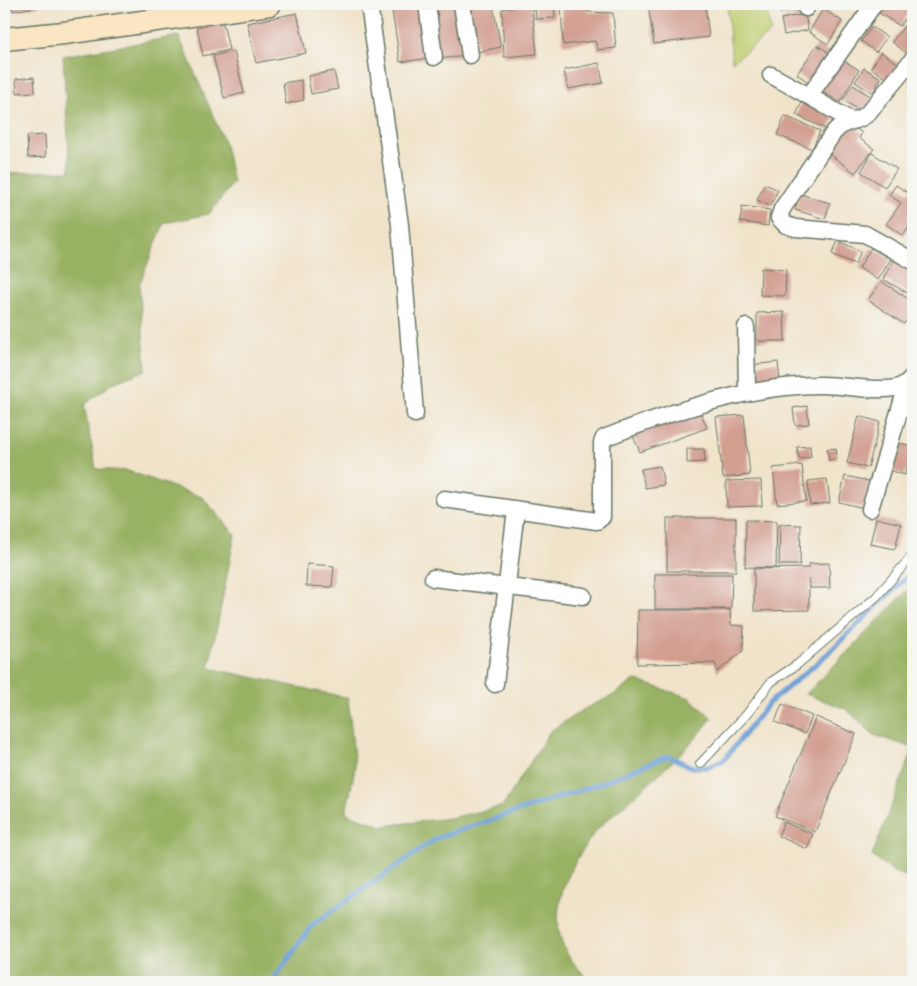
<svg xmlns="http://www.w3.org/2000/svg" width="917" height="986" viewBox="0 0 917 986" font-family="'EB Garamond',serif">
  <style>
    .green { fill: #c0ce70; stroke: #708652 }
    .forest { fill: #98b162; stroke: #5c774b }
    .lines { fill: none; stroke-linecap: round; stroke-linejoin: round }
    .stream { stroke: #689dd5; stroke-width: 5 }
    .building { fill: #d29e90 }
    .lane-casing { stroke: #687768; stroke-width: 10 }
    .street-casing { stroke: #687768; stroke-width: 19 }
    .secondary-casing { stroke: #687768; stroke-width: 25 }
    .lane { stroke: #fff; stroke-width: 8 }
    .street { stroke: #fff; stroke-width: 16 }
    .secondary { stroke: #fbe6c4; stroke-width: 22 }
  </style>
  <rect width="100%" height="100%" fill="#f6f6f2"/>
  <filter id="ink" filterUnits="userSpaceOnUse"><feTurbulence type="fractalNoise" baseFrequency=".02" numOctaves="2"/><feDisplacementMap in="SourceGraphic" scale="10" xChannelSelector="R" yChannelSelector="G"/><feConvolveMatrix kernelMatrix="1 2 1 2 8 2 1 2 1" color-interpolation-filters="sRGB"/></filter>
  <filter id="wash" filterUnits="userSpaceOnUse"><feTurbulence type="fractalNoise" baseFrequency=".0096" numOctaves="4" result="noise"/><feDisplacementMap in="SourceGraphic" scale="20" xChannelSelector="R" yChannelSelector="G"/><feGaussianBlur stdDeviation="1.12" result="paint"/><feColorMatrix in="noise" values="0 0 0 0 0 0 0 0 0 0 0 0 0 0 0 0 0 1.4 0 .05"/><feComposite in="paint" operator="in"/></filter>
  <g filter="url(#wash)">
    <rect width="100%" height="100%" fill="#f0e3c9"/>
    <path class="green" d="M727,4H765L771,32L732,62Z"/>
    <g class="forest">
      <path d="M179,36L225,144L233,183L209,214L164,223L139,285L146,370L113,383L84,405L96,469L128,471L202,497L235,534L209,668L348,698L355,768L346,813L382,826L450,818L503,806L550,731L586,708L612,696L635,680L690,698L712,718C689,749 660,773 631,799C620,809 607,819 597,830C572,861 545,910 565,950C571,962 582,972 591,982H4V173L70,171L63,56Z"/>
      <path d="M913,585V748L874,735L846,709L806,694Z"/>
      <path d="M913,749V879L894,872L872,856Z"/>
    </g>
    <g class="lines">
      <path class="stream" d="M272,982L312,925L437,838L596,785L668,756L692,767H709L724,760L769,703L823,658L913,571"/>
    </g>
    <g id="blocks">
      <g class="building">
        <path d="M11,4H40V6L13,11Z"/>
        <path d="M391,4H424L432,58L400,62Z"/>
        <path d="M430,4H461L467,56L437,59Z"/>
        <path d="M469,4H496L493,6L501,47L478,52Z"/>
        <path d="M511,4L532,6L537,54L504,57L502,9L512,8Z"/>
        <path d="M535,4H554L555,18L536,19Z"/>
        <path d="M561,4H587V12L613,13L616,48L598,50L595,41L563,45Z"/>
        <path d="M648,4H705L709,37L654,44Z"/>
        <path d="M779,4H802L803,9L780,13Z"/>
        <path d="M885,4H905L912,8L900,26L879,13Z"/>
        <path d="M823,9L842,21L828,44L809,32Z"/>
        <path d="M913,11V23L907,16Z"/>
        <path d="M221,13L229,50L203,56L195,18Z"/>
        <path d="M297,13L306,53L256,63L247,23Z"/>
        <path d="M805,14L808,30L784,35L781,19Z"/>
        <path d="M905,25L913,31V47L908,54L892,42Z"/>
        <path d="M872,27L887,37L876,52L861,41Z"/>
        <path d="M817,45L831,54L811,84L797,74Z"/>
        <path d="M234,51L244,93L224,98L213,56Z"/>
        <path d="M881,52L899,64L889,80L871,68Z"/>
        <path d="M840,58L859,70L840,102L821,91Z"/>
        <path d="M599,63L603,83L568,89L564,70Z"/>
        <path d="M864,68L881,78L873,93L855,82Z"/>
        <path d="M334,71L338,89L311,94L308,76Z"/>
        <path d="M34,77L35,92L17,93L16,79Z"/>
        <path d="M301,80L304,100L286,104L283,83Z"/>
        <path d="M853,85L873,98L863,113L843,100Z"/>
        <path d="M803,99L836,115L828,130L796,115Z"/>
        <path d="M785,116L820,131L812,149L777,135Z"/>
        <path d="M849,123L862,133L859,138L874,149L855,173L827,152Z"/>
        <path d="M45,135L46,157L28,158L27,136Z"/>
        <path d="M872,153L897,169L885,187L861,172Z"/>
        <path d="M765,184L778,190L770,206L757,200Z"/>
        <path d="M896,185L908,193L913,186V221L903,236L886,224L901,203L889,195Z"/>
        <path d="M800,194L830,203L825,219L795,210Z"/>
        <path d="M742,206L770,210L768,226L740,222Z"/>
        <path d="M838,241L861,251L855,264L832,254Z"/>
        <path d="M871,248L891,259L878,280L859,268Z"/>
        <path d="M894,259L913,270V296L883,279Z"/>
        <path d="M761,268L786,270L785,296L760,295Z"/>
        <path d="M881,281L913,302V309L904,324L868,300Z"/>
        <path d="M784,312L785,341H757V313Z"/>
        <path d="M778,362L780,381L753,384L751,365Z"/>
        <path d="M807,406L809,424L795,425L793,408Z"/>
        <path d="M700,411L707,428L640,452L633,436Z"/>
        <path d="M744,415L750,475L723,478L716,417Z"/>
        <path d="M859,416L880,422L868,468L847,463Z"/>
        <path d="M895,442L912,446L905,475L889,470Z"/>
        <path d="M810,446L811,457L799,459L797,447Z"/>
        <path d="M836,448L837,459L829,460L827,449Z"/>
        <path d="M687,449H704L705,462L687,463Z"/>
        <path d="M802,465L806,501L777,504L773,468Z"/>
        <path d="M660,466L664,485L645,488L641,469Z"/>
        <path d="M845,476L869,481L864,508L839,502Z"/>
        <path d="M827,479L830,503L810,505L808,481Z"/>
        <path d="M761,480L762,506L727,507L726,481Z"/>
        <rect x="667" y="518" width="69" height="53"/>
        <path d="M876,518L901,524L895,549L870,544Z"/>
        <path d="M746,520L777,521L776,568L745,567Z"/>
        <path d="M780,524L801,525L800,565H779Z"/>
        <path d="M829,563L830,588H810L809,579V610L754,611V569L809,568V564Z"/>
        <path d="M307,564L334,566L332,587L306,586Z"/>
        <path d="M655,574H732L731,609H655Z"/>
        <path d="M638,610H730L731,625L744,626L743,651L717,672L715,663L637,664Z"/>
        <path d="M782,704L812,716L805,734L775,722Z"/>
        <path d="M816,717L856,734L815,832L775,816Z"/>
        <path d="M784,822L813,834L807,849L778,836Z"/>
      </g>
    </g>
  </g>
  <g filter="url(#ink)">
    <use href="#blocks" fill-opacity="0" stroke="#687768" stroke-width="1"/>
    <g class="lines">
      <defs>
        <path id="lane" d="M700,764L747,714L771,682L798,664L876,597L913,555"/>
        <g id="street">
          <path d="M369,4L400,225L415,414"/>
          <path d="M427,4L434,57"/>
          <path d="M462,4L470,55"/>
          <path d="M805,4L806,8"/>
          <path d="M913,59L867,114C855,124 847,118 834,132L782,209L779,218L786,225L796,228L865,234L913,261"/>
          <path d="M771,75L809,96"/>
          <path d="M850,120L809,96L874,4"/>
          <path d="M746,327L747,393"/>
          <path d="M444,499L597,521L602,517V443L604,438C667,413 755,384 822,385C843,385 876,392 895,388C903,387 909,381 913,376"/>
          <path d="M870,509L908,382"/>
          <path d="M433,578L583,596"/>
          <path d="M495,684L516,510"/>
        </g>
        <path id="secondary" d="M4,39L64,33L270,4"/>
      </defs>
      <use href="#lane" class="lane-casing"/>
      <use href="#street" class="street-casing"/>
      <use href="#secondary" class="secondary-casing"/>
      <use href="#lane" class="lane"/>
      <use href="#street" class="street"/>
      <use href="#secondary" class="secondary"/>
    </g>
  </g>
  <rect width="917" height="986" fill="none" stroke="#f6f6f2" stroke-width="20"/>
</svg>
